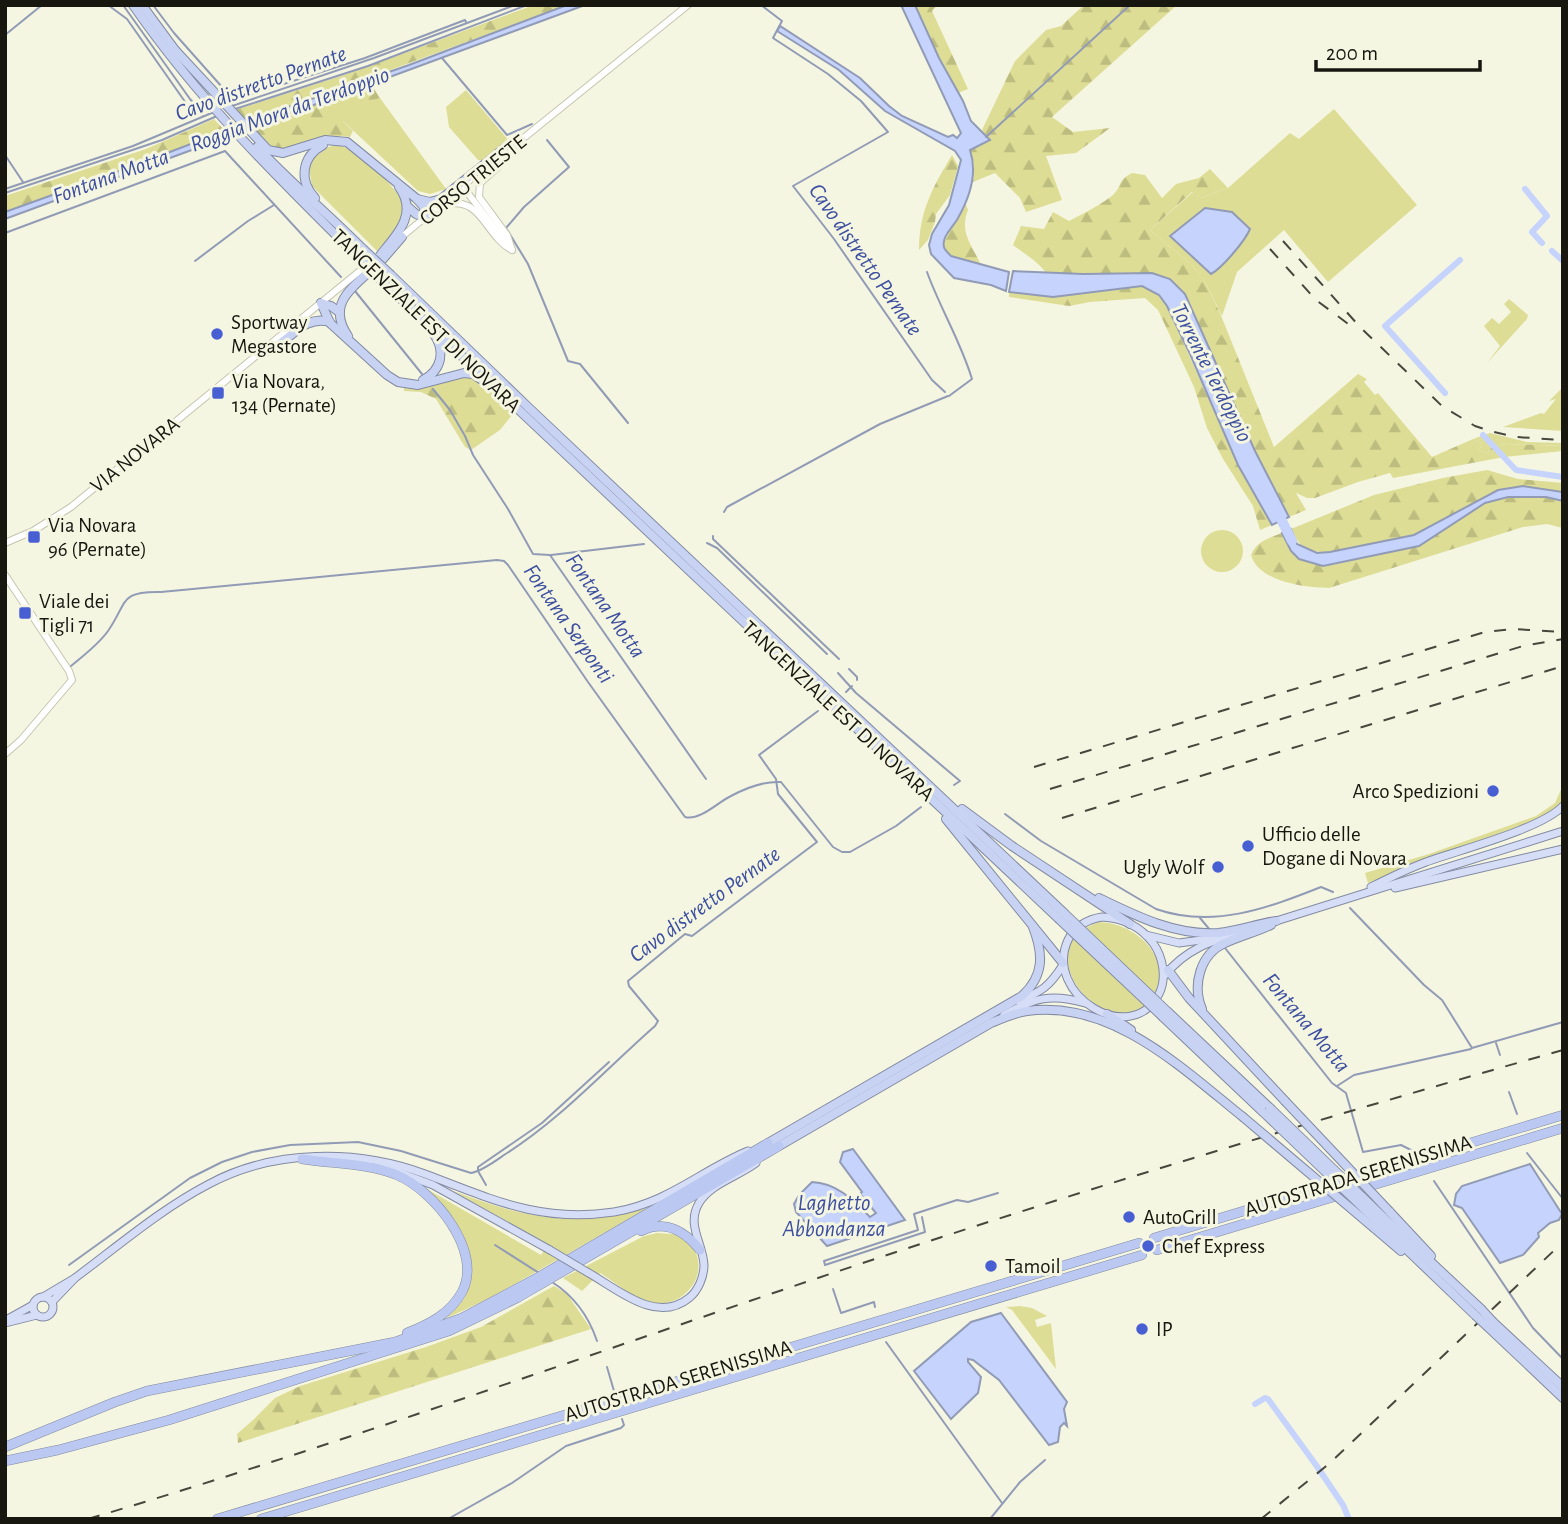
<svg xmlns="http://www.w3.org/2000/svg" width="1568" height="1524" viewBox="0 0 1568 1524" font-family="'Alegreya Sans',sans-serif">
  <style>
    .grass { fill: #dedd96; fill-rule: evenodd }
    .forest { fill: url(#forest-firs) }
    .water { fill: #c5d3fd; stroke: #919bb6; stroke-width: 2 }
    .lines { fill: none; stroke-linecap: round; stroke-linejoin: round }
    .stream { stroke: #919bb6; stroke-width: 2 }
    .canal { stroke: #c5d3fd; stroke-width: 6 }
    .river { stroke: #c5d3fd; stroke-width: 10 }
    .secondary-casing { stroke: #c5c5b1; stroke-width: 8 }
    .primary-casing { stroke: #828aa2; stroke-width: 9 }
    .trunk-casing { stroke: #828aa2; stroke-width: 10 }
    .motorway-casing { stroke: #828aa2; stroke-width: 10 }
    .secondary { stroke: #fff; stroke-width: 6 }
    .primary { stroke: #d6def7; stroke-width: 7 }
    .trunk { stroke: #c8d3f4; stroke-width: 8 }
    .motorway { stroke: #bbc8f1; stroke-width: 9 }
    .rail { stroke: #47473d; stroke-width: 2; stroke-dasharray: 12 12; stroke-linecap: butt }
    .primary-bridge-casing { stroke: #828aa2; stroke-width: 9; stroke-linecap: butt }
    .trunk-bridge-casing { stroke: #828aa2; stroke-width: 10; stroke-linecap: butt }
    .primary-bridge { stroke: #d6def7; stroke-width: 7 }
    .trunk-bridge { stroke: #c8d3f4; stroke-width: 8 }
    .poi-dot { fill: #485ed3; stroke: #f5f6e1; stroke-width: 2.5 }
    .labels { text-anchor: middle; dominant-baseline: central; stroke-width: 6; stroke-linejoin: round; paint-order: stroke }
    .street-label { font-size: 21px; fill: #171710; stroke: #f5f6e1 }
    .poi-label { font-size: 21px; fill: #171710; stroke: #f5f6e1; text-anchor: start }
    .water-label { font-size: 23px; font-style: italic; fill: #3d4fa0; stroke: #f5f6e1 }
  </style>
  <defs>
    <pattern id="forest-firs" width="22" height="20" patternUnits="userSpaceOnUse" patternTransform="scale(1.75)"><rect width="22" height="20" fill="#dedd96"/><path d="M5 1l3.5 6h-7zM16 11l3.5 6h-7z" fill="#bebd80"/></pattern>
  </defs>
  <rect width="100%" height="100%" fill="#f5f6e1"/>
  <g class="grass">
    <path d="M466,90L510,142L484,161L478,160L449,127L446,107Z"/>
    <path d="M380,98L446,189L430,194L418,191L343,121V108Z"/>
    <path d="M1334,109L1417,205L1328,282L1284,230L1237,272L1222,316L1205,282L1192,265L1150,230L1193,192L1201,198L1228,188L1290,133L1299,139ZM1205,208L1232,212L1246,238L1237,246L1170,236Z"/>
    <path d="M337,145C358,148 397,187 405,207L400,225L377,251L312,186L309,168L313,159L328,147Z"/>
    <path d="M1509,299L1528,315L1527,319L1487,363L1500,346L1484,326L1492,318L1499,324L1511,312L1504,304Z"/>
    <path d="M1563,387V431L1503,427L1541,413L1544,414L1556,399L1549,401Z"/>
    <path d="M1490,433L1527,442L1563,443V446L1507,444L1492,446L1488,453L1479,451L1482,443L1473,439Z"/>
    <circle cx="1222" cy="551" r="21"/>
    <path d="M1563,785V801L1552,811L1540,818L1368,883L1365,873L1429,854L1536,816L1555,803Z"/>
    <path d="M1099,922C1139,923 1179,964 1149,1001C1110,1049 1020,949 1099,922Z"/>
    <path d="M420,1185L541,1255L548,1244L453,1191C486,1203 519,1215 554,1218C585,1221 616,1213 646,1209L492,1297L447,1318C453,1311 461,1304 465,1297C480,1269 464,1230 445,1208C438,1200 428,1193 420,1185Z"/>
    <path d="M657,1233C666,1234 676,1233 684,1237C688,1240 691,1245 694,1249C710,1278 681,1309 651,1303C634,1299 615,1282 600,1273L582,1291L563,1278L644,1236Z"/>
    <path d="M1020,1306L1032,1308L1047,1316L1035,1320L1037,1327L1051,1323L1056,1369L1012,1310L1006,1307Z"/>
  </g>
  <g class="forest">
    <path d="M534,5H567L254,120L245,122L235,110L350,73Z"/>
    <path d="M915,5H937L932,11L968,89L958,93L939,58Z"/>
    <path d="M1084,5H1177L1052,117L1073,132L1110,128L1076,153L1046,156L1062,200L1026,212L1020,198L995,173L973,182L974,166L970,150L990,141L982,130L1015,61L1046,30L1061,26Z"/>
    <path d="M371,84L380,98L343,109V121L353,131L350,137C323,131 302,152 275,149L249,126Z"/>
    <path d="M214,119L225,131L133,166L5,212V196L146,149Z"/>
    <path d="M952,155L958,166L950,195L936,214L935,222L928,240L919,250C919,211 933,187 952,155Z"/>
    <path d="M1210,169L1228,188L1201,198L1192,192L1150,230L1192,265L1205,282L1220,313L1274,447L1358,374L1367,379L1364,382L1375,395L1378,393L1432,457L1473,439L1482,443L1479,451L1488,453L1492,446L1507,444L1563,446V451L1504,457L1393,478L1390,473L1358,482L1315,498H1307L1296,493L1306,510L1289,517L1255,451L1185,295L1171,279L1152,273H1046C1038,261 1024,254 1013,245L1021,226L1044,229L1053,212L1069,221C1081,215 1104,203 1114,194C1123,184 1117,181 1132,173L1145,175L1162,198L1176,184L1199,178Z"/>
    <path d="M965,202L968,210C959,233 972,244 981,265C972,262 961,260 953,257C933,248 952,230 958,218C961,214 963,207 965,202Z"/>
    <path d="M1131,286C1149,286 1157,292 1167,306L1238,465L1272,525L1260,530L1253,506L1223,459L1207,428L1194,387L1158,310L1145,298L1090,302L1069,306L1009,297V292L1053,297Z"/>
    <path d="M464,375C485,381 500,398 512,415L500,430L471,450L465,447L436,399L421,392L404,391V388H422Z"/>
    <path d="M1487,470L1518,479L1563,483V492L1523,486L1498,490L1414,535L1330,552C1309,553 1299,548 1291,529L1374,495L1443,478Z"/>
    <path d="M1508,497H1546L1563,501V528L1547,524L1523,527L1329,588C1307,588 1258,582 1251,555C1257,541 1269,538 1282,533L1291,551L1333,565L1369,556L1467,514L1485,503Z"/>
    <path d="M554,1286L567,1294L591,1329L238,1443L237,1434L253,1420L275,1398L300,1386L426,1347L481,1327Z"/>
  </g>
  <g class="water">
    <path d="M567,5H585L311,106L249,126L245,122L409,65Z"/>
    <path d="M901,5H915L939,58L963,101L971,121L990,140L970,150C978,174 970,197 958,218C954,226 941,237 944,247C944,249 949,254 951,256L1009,272L1006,291L991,285L954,278L931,254L929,245L932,234L949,205L961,160L955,151L885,111L839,70L777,31L780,26L860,78L889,106L902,116L948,137L953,135L957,138L961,133Z"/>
    <path d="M225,131L229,135L216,141L5,219V212L133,166Z"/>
    <path d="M1205,208L1232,212L1250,229C1245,241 1222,268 1211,274L1170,236Z"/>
    <path d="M1013,271L1083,274L1152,273L1170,279L1185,294L1255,451L1289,517L1272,525L1238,465L1190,354L1167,306L1159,295L1142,286L1053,297L1009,292Z"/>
    <path d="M1523,486L1563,492V501L1546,497H1508L1485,503L1419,546L1323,566L1299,559L1291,551L1282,533L1291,529L1297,544L1317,553L1330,552L1414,535L1498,490Z"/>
    <path d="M853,1149L905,1220L827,1246L796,1212L794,1204L799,1195L812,1182C837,1183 853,1200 870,1217L876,1213L860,1194L862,1192L840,1162L843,1152Z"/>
    <path d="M1530,1164L1562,1214L1559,1220L1550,1223L1538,1233L1539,1237L1523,1255L1500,1263L1462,1208L1454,1205L1456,1194L1462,1186Z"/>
    <path d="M1001,1313L1067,1402L1064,1409L1067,1426L1064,1423L1060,1427L1058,1442L1049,1445L999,1380L973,1360L968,1359V1362L981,1377L978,1393L951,1419L914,1371L971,1322Z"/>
  </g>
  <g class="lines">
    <g class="stream">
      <path d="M108,5L127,19L188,106L203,115"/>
      <path d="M123,5L190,99L197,107L204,109L203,113"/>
      <path d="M153,5L174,33L222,87L237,99L365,58L465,20L466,22"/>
      <path d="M761,5L782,21L773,38L828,74L861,101L888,132L793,186L834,239L932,380L945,392"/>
      <path d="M5,35L42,5"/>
      <path d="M442,58L507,135L532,124"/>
      <path d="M232,106L374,58L515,5"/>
      <path d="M235,109L368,66L527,5"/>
      <path d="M986,137L1130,5"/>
      <path d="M547,140L569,167L524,207L506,228L528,264L568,361L580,364L628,423"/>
      <path d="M5,155L23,182"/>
      <path d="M5,189L133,146L214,112"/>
      <path d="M5,193L162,140L217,116"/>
      <path d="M5,233L225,151L341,277"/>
      <path d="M195,261L248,221L274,205"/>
      <path d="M927,272C940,308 961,342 972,379L949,396"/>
      <path d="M355,291L422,374"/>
      <path d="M433,389L450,410L465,436L473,455L508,509L533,554L550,555L706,779"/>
      <path d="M724,512L727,507L880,424L948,396"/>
      <path d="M713,536V539L839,659"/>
      <path d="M707,543L717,548L827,654"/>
      <path d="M551,555L644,544"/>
      <path d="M71,666C84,655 98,645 108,631C128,602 119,591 161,592L497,560L504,561L508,565L588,682L685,817C700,821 718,802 731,796C746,788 763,781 781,782L833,847L842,852H850L896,826L921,807"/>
      <path d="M849,669L857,677V680"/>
      <path d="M838,673L856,693L960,781L954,785"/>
      <path d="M846,692L852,686"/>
      <path d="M1005,814L1041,841L1156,909C1213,929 1268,908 1321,887L1333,892"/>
      <path d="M1350,908L1424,985L1442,1000L1472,1048L1563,1022"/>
      <path d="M1200,918L1210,930"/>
      <path d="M1225,948L1332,1083L1346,1093L1363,1152L1401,1145L1413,1151"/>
      <path d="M1496,1043L1500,1055"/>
      <path d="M1337,1086L1354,1075L1471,1049"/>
      <path d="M1509,1092L1517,1114"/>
      <path d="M1527,1153L1563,1199"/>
      <path d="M478,1170V1167L542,1123L609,1062"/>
      <path d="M478,1171L486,1185"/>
      <path d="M1434,1181L1533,1328L1563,1359"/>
      <path d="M495,1245L539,1273"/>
      <path d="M69,1265L190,1178L222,1162L252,1152L290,1145L358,1142L401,1151L471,1173C482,1171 494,1162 504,1155C560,1120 606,1069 655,1026L658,1021L629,986L628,981L685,934L692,936L817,842L778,794L776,779L759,755L818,711"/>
      <path d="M825,1265L824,1261L918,1230L914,1214L957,1200L968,1202L998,1193"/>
      <path d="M825,1265L925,1232L922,1217"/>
      <path d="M552,1282C574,1296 589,1317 597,1341"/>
      <path d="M833,1289L841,1313L874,1302L875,1307"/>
      <path d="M886,1342L1002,1503"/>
      <path d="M607,1367L614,1391"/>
      <path d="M448,1519L512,1483L566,1446L621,1428L624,1425L622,1419"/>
      <path d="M990,1519L1020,1482L1045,1460"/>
    </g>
    <g class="canal">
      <path d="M1525,189L1547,216L1532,232L1542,243"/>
      <path d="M1552,251L1563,261"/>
      <path d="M1445,393L1385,326L1460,260"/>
      <path d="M1483,435L1516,470L1563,477"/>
      <path d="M1255,1404L1265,1398L1268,1399L1316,1465L1343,1505L1349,1519"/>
    </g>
    <path class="river" d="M1277,511L1292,541"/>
    <defs>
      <g id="secondary">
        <path d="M502,155L498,167L480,183L479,197L507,235L512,250"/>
        <path d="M500,157L688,5"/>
        <path d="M463,187L509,246"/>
        <path d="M443,205C482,194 484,235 512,250"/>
        <path d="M399,239L469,181"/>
        <path d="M5,543L33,531L71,507L377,257"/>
        <path d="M5,575L69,671L72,680L21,740L5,754"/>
      </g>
      <g id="primary">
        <path d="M1371,887C1389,878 1407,869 1426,862C1459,850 1541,829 1563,806"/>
        <path d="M1395,888L1563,849"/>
        <path d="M1102,917C1123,918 1140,926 1153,943C1163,957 1167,978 1159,994C1130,1049 1043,994 1068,940C1074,927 1088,919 1102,917Z"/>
        <path d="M1273,922L1563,831"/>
        <path d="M1146,935L1179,943L1216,938"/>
        <path d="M1164,976C1186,949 1209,942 1242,932"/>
        <path d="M1019,1001C1042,991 1049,987 1063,965"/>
        <path d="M1004,1015C1034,998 1051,993 1085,1003"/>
        <path d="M382,1166L433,1185L550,1250"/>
        <path d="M587,1272C616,1288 656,1325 689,1298C698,1291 704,1277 704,1265C703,1243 686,1225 699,1203C710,1184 739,1176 756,1163"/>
        <path d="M75,1278C118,1246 161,1209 209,1184C274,1149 357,1149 425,1174C492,1199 539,1223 614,1212C668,1203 700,1171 748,1151"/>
        <path d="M43,1297L75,1278L52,1302"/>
        <circle cx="43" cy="1307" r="10"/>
        <path d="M6,1320L33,1305"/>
        <path d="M5,1323L37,1315"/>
      </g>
      <g id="trunk">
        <path d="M133,5C197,98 276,176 356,255"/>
        <path d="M142,5L178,54"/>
        <path d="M175,50L268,150L283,153L325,140L347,142L417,199L424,207L425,218L416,214L407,206"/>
        <path d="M257,147C291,183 328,214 363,249"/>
        <path d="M315,198C299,181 301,157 323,145"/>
        <path d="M417,199L430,202L441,199L506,147L522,141"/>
        <path d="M381,254C398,234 418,213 399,187"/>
        <path d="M383,259L402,237"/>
        <path d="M391,275L528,407L1064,913"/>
        <path d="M382,281L1058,918"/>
        <path d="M321,303L330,323L387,375L398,382L418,385L464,373L473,374L482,380"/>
        <path d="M321,303L331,306L339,312"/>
        <path d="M348,336C329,308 346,292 367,274"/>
        <path d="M259,353C286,350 300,313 330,322"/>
        <path d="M423,380C442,370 446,350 433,333"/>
        <path d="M962,809L1012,846L1130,924"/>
        <path d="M946,819L1063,963"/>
        <path d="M1099,898C1136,916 1176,936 1218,933C1238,931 1257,924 1276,921"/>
        <path d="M1168,970L1189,998L1285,1101"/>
        <path d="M1202,1009C1192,985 1200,954 1225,943C1240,936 1256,932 1271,925"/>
        <path d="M1168,1012L1270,1108"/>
        <path d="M1107,1014L1131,1030"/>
        <path d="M1163,1017L1262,1111"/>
        <path d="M768,1143L1022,996C1045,975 1043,953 1033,927"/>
        <path d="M779,1146L991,1023C1003,1018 1014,1013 1027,1011C1111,999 1183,1069 1243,1117"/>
        <path d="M1389,1211L1431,1256"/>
        <path d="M1383,1217L1481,1309"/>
        <path d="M1379,1223L1475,1315"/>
        <path d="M1374,1228L1401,1251"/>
        <path d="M1493,1322L1563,1387"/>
        <path d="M1488,1327L1563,1398"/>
      </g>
      <g id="motorway">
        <path d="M302,1159C333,1164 368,1163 397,1175C433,1190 484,1251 462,1292C450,1314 429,1324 407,1333"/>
        <path d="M641,1231C665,1219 685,1231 700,1250"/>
        <path d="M1154,1238L1563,1115"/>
        <path d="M1157,1250L1563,1128"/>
        <path d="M5,1447L115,1402L147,1391L395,1342L462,1318L537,1278L768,1143"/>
        <path d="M5,1461L58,1450L169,1420L449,1331L517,1298L779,1146"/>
        <path d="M217,1519L1139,1243"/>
        <path d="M261,1519L1142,1255"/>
      </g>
    </defs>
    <use href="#secondary" class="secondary-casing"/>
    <use href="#primary" class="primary-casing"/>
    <use href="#trunk" class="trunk-casing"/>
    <use href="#motorway" class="motorway-casing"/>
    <use href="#secondary" class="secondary"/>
    <use href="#primary" class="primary"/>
    <use href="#trunk" class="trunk"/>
    <use href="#motorway" class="motorway"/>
    <g class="rail">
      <path d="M1283,241L1360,327L1442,406L1475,426L1490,431L1516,437L1563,440"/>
      <path d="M1270,249L1316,300L1351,326"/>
      <path d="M1034,767L1485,632L1513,629L1563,632"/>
      <path d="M1050,789L1523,646L1563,639"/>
      <path d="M1062,818L1563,666"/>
      <path d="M88,1519C354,1440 615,1345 878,1258C1104,1183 1333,1115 1563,1050"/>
      <path d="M1261,1519L1330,1463L1563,1242"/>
    </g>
    <defs>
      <path id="primary-bridge" d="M550,1250L587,1272"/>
      <g id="trunk-bridge">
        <path d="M363,249L391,275"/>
        <path d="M356,255L382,281"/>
        <path d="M1064,913L1168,1012"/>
        <path d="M1058,918L1163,1017"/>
        <path d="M1285,1101L1389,1211"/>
        <path d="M1270,1108L1383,1217"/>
        <path d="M1262,1111L1379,1223"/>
        <path d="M1243,1117L1374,1228"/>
        <path d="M1481,1309L1493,1322"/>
        <path d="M1475,1315L1488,1327"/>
      </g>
    </defs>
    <use href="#primary-bridge" class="primary-bridge-casing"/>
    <use href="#trunk-bridge" class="trunk-bridge-casing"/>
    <use href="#primary-bridge" class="primary-bridge"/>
    <use href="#trunk-bridge" class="trunk-bridge"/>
  </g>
  <g class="poi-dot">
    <circle cx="217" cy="334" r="7"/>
    <rect x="211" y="386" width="14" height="14" rx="3.5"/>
    <rect x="27" y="530" width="14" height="14" rx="3.5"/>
    <rect x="18" y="606" width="14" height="14" rx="3.5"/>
    <circle cx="1493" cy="791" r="7"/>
    <circle cx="1248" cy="846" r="7"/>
    <circle cx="1218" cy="867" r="7"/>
    <circle cx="1129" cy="1217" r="7"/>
    <circle cx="1148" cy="1246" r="7"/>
    <circle cx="991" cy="1266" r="7"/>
    <circle cx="1142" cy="1329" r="7"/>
  </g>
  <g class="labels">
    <g class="street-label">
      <text transform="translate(473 180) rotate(-39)">CORSO TRIESTE</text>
      <text transform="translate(426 321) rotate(44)">TANGENZIALE EST DI NOVARA</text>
      <text transform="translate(135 455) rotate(-39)">VIA NOVARA</text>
      <text transform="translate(838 711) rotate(43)">TANGENZIALE EST DI NOVARA</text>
      <text transform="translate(1358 1176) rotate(-17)">AUTOSTRADA SERENISSIMA</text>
      <text transform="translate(678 1381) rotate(-17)">AUTOSTRADA SERENISSIMA</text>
    </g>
    <g class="poi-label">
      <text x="231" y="322">Sportway<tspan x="231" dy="24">Megastore</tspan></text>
      <text x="232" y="381">Via Novara,<tspan x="232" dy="24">134 (Pernate)</tspan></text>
      <text x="48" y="525">Via Novara<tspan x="48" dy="24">96 (Pernate)</tspan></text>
      <text x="39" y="601">Viale dei<tspan x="39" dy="24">Tigli 71</tspan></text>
      <text x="1479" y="791" text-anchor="end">Arco Spedizioni</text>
      <text x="1262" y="834">Ufficio delle<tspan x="1262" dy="24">Dogane di Novara</tspan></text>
      <text x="1204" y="867" text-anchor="end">Ugly Wolf</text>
      <text x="1143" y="1217">AutoGrill</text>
      <text x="1162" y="1246">Chef Express</text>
      <text x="1005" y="1266">Tamoil</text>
      <text x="1156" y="1329">IP</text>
    </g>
    <g class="water-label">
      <text transform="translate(261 84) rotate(-20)">Cavo distretto Pernate</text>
      <text transform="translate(290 110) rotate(-20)">Roggia Mora da Terdoppio</text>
      <text transform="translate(111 177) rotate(-20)">Fontana Motta</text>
      <text transform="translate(865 260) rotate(55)">Cavo distretto Pernate</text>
      <text transform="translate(1211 373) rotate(63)">Torrente Terdoppio</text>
      <text transform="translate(605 606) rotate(55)">Fontana Motta</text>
      <text transform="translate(568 624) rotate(55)">Fontana Serponti</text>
      <text transform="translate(705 905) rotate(-36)">Cavo distretto Pernate</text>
      <text transform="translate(1306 1023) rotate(50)">Fontana Motta</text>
      <text x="834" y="1203">Laghetto<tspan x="834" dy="26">Abbondanza</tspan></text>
    </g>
  </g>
  <rect width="1568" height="1524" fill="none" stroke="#171710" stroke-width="14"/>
  <path d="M1316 60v10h164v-10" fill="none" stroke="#171710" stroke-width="3.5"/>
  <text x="1326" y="60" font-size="21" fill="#171710" stroke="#f5f6e1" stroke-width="5" paint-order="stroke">200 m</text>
</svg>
